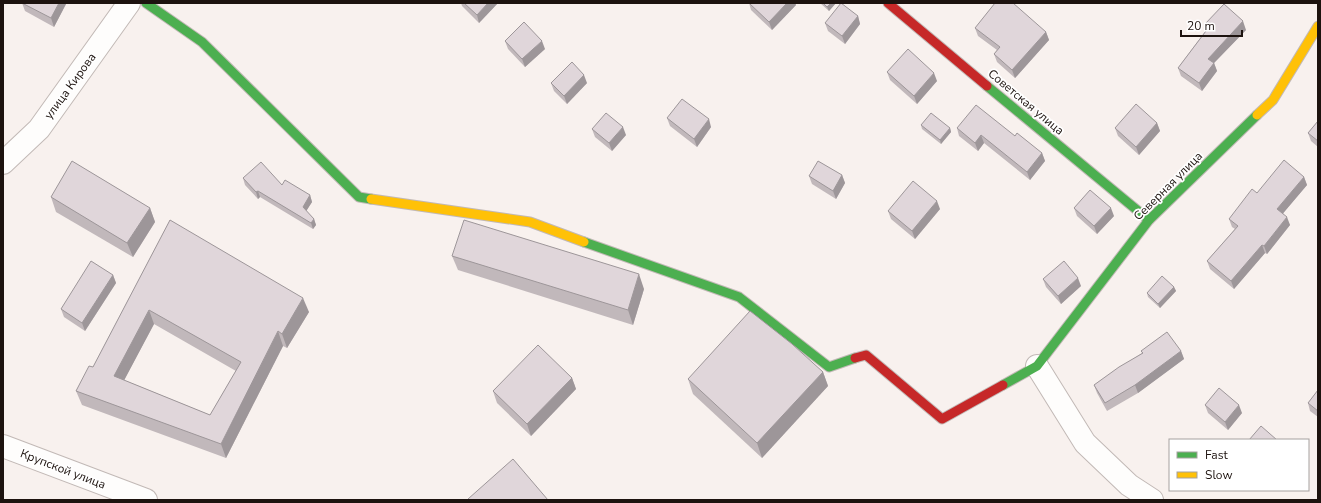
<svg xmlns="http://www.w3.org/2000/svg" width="1321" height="503" viewBox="0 0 1321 503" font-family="'Nunito Sans',sans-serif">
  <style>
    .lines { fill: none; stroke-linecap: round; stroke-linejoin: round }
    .street-casing { stroke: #c2b9b6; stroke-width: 24 }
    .fast-casing { stroke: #c2b9b6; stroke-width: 11 }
    .slow-casing { stroke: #c2b9b6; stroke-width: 11 }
    .jam-casing { stroke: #c2b9b6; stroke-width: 11 }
    .street { stroke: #fefdfc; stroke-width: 22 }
    .fast { stroke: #4caf50; stroke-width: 9 }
    .slow { stroke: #ffc107; stroke-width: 9 }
    .jam { stroke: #c62828; stroke-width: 9 }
    .wall { fill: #c1b8bb; fill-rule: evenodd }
    .shaded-wall { fill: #9d9699 }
    .building { fill: #e0d6da; stroke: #9d9699; fill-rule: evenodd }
    .labels { text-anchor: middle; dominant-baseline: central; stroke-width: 3.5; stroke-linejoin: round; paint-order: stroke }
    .street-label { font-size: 12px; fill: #1d130f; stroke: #fff }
  </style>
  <rect width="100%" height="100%" fill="#f8f1ee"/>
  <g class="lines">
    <defs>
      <g id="street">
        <path d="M3,163L39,129L129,3"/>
        <path d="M1037,366L1085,443L1129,485L1152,500"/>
        <path d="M3,446L146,500"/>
      </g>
      <g id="fast">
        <path d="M146,3L202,42L359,197L371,199"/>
        <path d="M987,86L1149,220"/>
        <path d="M584,242L739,297L829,367L855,358"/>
        <path d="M1003,385L1037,366L1149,220L1257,115"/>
      </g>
      <g id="slow">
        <path d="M1257,115L1273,100L1318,26"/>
        <path d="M371,199L530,222L584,242"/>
      </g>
      <g id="jam">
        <path d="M888,3L987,86"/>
        <path d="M855,358L866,355L942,419L1003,385"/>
      </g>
    </defs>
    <use href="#street" class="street-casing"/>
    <use href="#fast" class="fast-casing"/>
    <use href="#slow" class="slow-casing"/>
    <use href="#jam" class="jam-casing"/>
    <use href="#street" class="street"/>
    <use href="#fast" class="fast"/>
    <use href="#slow" class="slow"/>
    <use href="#jam" class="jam"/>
  </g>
  <g class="wall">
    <path d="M22,3L66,4L54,27L25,11Z"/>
    <path d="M461,3H498L479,23L462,6Z"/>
    <path d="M749,3H795L796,5L772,30L751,10Z"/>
    <path d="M820,3H836L829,11Z"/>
    <path d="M858,16L860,24L845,44L828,31L825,23Z"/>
    <path d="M1205,24L1246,30L1214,63L1217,71L1202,91L1181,76L1178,68L1207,29Z"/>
    <path d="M975,28L1046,32L1049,40L1015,78L997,62L994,54L997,50L978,36Z"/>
    <path d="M505,41L545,49L525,67L508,49Z"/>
    <path d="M887,72L937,81L917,104L890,80Z"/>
    <path d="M551,83H587L567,104L554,91Z"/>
    <path d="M667,118L711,127L697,147L670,126Z"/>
    <path d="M1318,121V147L1311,141L1308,133Z"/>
    <path d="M1157,123L1160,131L1139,155L1118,136L1115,128Z"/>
    <path d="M921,125L950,128L951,132L941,144L922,129Z"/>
    <path d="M957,128L1015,136L1042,153L1045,161L1030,180L984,143L978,151L959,136Z"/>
    <path d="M592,129L626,135L612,151L595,137Z"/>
    <path d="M842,175L845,183L836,199L812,184L809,176Z"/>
    <path d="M1304,177L1307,185L1283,213L1290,225L1267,254L1265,253L1234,289L1210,269L1207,261L1235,229L1232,227L1229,219L1257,193Z"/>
    <path d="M243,178L282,185L310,195L312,202L306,211L314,219L316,225L313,229L260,197L258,199L245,185Z"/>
    <path d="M51,197L150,208L155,222L133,257L56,212Z"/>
    <path d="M1074,208L1114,216L1097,234L1077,216Z"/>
    <path d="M940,209L915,239L891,219L888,211Z"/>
    <path d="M170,220L309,312L287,348L283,346L226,458L82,405L76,391L93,367ZM154,324L236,371L210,415L124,380Z"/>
    <path d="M452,256L644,289L633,325L458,270Z"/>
    <path d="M113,275L116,283L85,331L64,317L61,309Z"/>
    <path d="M1043,279L1081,286L1061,304L1046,287Z"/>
    <path d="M1174,287L1176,291L1160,308L1148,297L1147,293Z"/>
    <path d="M1141,351H1181L1184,359L1138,393L1107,411L1097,393L1094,385L1142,353Z"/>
    <path d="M823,372L828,386L762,458L693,394L688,379Z"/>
    <path d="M572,378L576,389L531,436L497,403L493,391Z"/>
    <path d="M1318,390V417L1310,411L1308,403Z"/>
    <path d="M1205,405L1242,413L1228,430L1208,413Z"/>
  </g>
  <g class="shaded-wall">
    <path d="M59,3H66V4L54,27L51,18Z"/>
    <path d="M488,3H498L479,23L477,15Z"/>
    <path d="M787,3H795L796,5L772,30L769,22Z"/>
    <path d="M831,3H836L829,11L827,7Z"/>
    <path d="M858,16L860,24L845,44L842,36Z"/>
    <path d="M1243,21L1246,30L1214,63L1217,71L1202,91L1199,83L1208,59Z"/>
    <path d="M1046,32L1049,40L1015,78L1012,70Z"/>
    <path d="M542,41L545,49L525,67L522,59Z"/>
    <path d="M934,73L937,81L917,104L914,96Z"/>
    <path d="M584,75L587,83L567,104L564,96Z"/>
    <path d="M709,119L711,127L697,147L694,139Z"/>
    <path d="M1157,123L1160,131L1139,155L1136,147Z"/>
    <path d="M623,127L626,135L612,151L609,143Z"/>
    <path d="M950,128L951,132L941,144L940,140Z"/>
    <path d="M981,135L984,143L978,151L975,143Z"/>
    <path d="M1042,153L1045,161L1030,180L1027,172Z"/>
    <path d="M842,175L845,183L836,199L833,191Z"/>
    <path d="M1304,177L1307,185L1280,217L1277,209Z"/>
    <path d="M258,191L260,197L258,199L256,192Z"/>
    <path d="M310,195L312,202L305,213L303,207Z"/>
    <path d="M937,201L940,209L915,239L912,231Z"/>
    <path d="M150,208L155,222L133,257L127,243Z"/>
    <path d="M1111,208L1114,216L1097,234L1094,226Z"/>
    <path d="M1287,217L1290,225L1267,254L1264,246Z"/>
    <path d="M314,219L316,225L313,229L311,223Z"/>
    <path d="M1262,245L1265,253L1234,289L1231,281Z"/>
    <path d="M639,274L644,289L633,325L628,310Z"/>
    <path d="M113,275L116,283L85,331L82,323Z"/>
    <path d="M1078,278L1081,286L1061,304L1058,296Z"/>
    <path d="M1174,287L1176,291L1160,308L1158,304Z"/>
    <path d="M303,298L309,312L287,348L282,334Z"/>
    <path d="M149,310L154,324L119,390L114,376Z"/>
    <path d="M278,331L283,346L226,458L221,444Z"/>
    <path d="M1181,351L1184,359L1138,393L1135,385Z"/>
    <path d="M823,372L828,386L762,458L757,443Z"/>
    <path d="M572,378L576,389L531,436L527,424Z"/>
    <path d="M1239,405L1242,413L1228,430L1225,422Z"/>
  </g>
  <g class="building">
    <path d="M22,3H59L51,18Z"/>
    <path d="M464,3H488L477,15Z"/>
    <path d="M749,3H787L769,22Z"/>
    <path d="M823,3H831L827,7Z"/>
    <path d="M841,3L858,16L842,36L825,23Z"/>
    <path d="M995,3H1013L1046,32L1012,70L994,54L1000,47L975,28Z"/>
    <path d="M1224,4L1243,21L1208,59L1214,63L1199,83L1178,68L1209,27L1205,24Z"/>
    <path d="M524,22L542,41L522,59L505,41Z"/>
    <path d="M908,49L934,73L914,96L887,72Z"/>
    <path d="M572,62L584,75L564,96L551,83Z"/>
    <path d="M682,99L709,119L694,139L667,118Z"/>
    <path d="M1136,104L1157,123L1136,147L1115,128Z"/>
    <path d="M976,105L1015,136L1017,133L1042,153L1027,172L981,135L975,143L957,128Z"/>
    <path d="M606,113L623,127L609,143L592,129Z"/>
    <path d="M931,113L950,128L940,140L921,125Z"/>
    <path d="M1318,121V141L1308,133Z"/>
    <path d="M1284,160L1304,177L1277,209L1287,217L1264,246L1262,245L1231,281L1207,261L1238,226L1229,219L1252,189L1257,193Z"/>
    <path d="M72,161L150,208L127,243L51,197Z"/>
    <path d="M818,161L842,175L833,191L809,176Z"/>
    <path d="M261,162L282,185L285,180L310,195L303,207L314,219L311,223L258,191L256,192L243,178Z"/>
    <path d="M913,181L937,201L912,231L888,211Z"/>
    <path d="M1090,190L1111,208L1094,226L1074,208Z"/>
    <path d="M170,220L303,298L282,334L278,331L221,444L76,391L89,366L93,367ZM149,310L241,362L210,415L114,376Z"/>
    <path d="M464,220L639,274L628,310L452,256Z"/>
    <path d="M91,261L113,275L82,323L61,309Z"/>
    <path d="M1064,261L1078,278L1058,296L1043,279Z"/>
    <path d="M1162,276L1174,287L1158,304L1147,293Z"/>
    <path d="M750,311L792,344L823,372L757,443L688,379Z"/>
    <path d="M1167,332L1181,351L1135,385L1105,403L1094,385L1119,367L1143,353L1141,351Z"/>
    <path d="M538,345L572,378L527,424L493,391Z"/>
    <path d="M1219,388L1239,405L1225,422L1205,405Z"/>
    <path d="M1318,390V411L1308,403Z"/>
    <path d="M1261,426L1277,440H1249Z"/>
    <path d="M513,459L548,500H469L468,499Z"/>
  </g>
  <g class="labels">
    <g class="street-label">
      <text transform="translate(70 86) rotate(-54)">улица Кирова</text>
      <text transform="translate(1026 102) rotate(40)">Советская улица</text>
      <text transform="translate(1168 186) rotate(-45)">Северная улица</text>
      <text transform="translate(63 469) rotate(21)">Крупской улица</text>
    </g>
  </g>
  <rect width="1321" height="503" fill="none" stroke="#1d130f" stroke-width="8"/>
  <rect x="1169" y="439" width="140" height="52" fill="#ffffff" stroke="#a5a19f"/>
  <rect x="1177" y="452" width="20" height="6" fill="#4caf50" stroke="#a5a19f"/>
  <text x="1205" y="459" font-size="12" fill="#1d130f">Fast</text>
  <rect x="1177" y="472" width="20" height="6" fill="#ffc107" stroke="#a5a19f"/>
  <text x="1205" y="479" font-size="12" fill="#1d130f">Slow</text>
  <path d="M1181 30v6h61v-6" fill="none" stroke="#1d130f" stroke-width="2"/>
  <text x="1187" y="30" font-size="12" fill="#1d130f" stroke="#ffffff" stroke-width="3" paint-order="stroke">20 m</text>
</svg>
